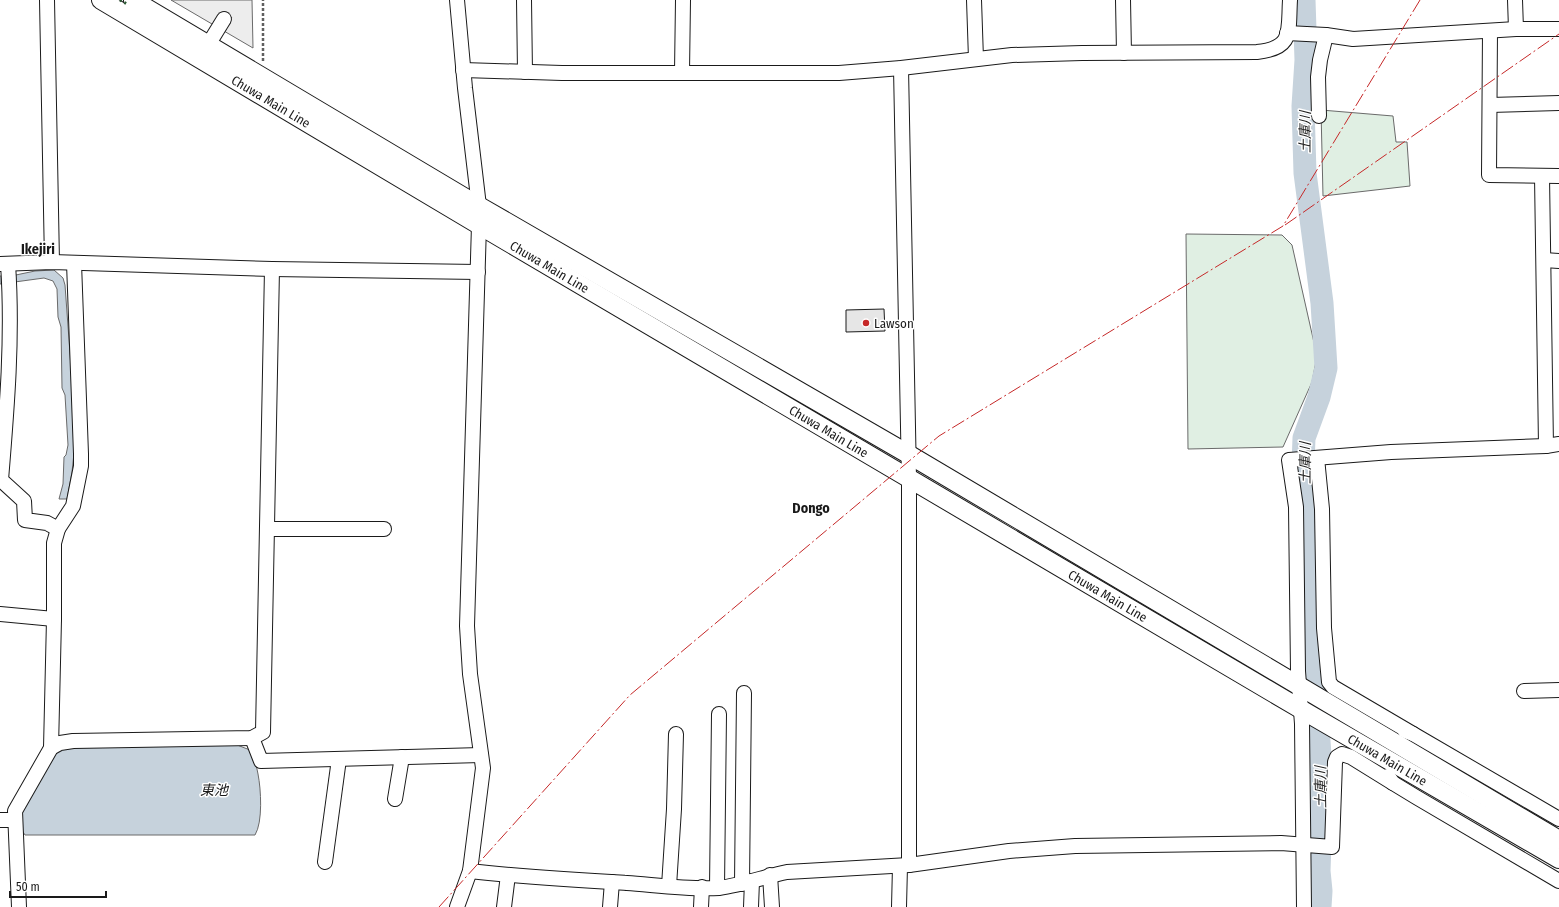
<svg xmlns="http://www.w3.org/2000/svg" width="1559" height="907" viewBox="0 0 1559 907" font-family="'Fira Sans Condensed','Noto Sans JP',sans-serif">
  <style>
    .green { fill: #e0efe3; stroke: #6a6a6a }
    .parking { fill: #ededed; stroke: #6a6a6a }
    .water { fill: #c6d2dc; stroke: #6a6a6a }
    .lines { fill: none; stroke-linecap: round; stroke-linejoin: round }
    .river { stroke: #c6d2dc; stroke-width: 23 }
    .building { fill: #e6e6e6; stroke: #1a1a1a }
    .minor-casing { stroke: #1a1a1a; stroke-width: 16 }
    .major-casing { stroke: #1a1a1a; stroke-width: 20 }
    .path { stroke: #5f5f5f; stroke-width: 2.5; stroke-dasharray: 3 2; stroke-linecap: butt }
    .minor { stroke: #fff; stroke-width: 14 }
    .major { stroke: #fff; stroke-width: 18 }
    .hedge { stroke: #2b5a34; stroke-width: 3; stroke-dasharray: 2 3; stroke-linecap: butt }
    .power { stroke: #c62828; stroke-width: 1; stroke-dasharray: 14 3 2 3; stroke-linecap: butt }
    .poi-dot { fill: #c62828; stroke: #fff; stroke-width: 1.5 }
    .labels { text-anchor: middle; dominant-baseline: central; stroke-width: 3; stroke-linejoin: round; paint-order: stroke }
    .street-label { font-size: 13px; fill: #1a1a1a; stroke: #fff }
    .poi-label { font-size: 13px; fill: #1a1a1a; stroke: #fff; text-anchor: start }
    .water-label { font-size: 14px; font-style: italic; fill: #1a1a1a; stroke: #fff }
    .neighbourhood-label { font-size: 14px; font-weight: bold; fill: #1a1a1a; stroke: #fff }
  </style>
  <rect width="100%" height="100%" fill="#fff"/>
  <g class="green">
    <path d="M1321,110L1393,116L1396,142H1407L1410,186L1323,196Z"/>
    <path d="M1186,234L1282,235L1292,245L1317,356L1312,382L1283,447L1188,449Z"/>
  </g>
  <path class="parking" d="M171,0H252L253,48Z"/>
  <g class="water">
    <path d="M54,270L63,278L65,285L73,395L74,453L72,472L67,499H59L63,484L64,457L66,455L68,445L65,395L62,388L61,327L58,317L57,289L53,281L44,278L0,284V276H11L35,271Z"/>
    <path d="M232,743L250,750C253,758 257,766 258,774C261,789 263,822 255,835H25L19,826V810L54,753L67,747Z"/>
  </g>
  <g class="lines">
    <path class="river" d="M1304,0L1306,60L1303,106L1305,173L1322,303L1326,368L1319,397L1304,438L1303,465L1310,563L1313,655L1322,784L1319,871L1321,891L1320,907"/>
  </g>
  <path class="building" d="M884,309L885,331L846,332V310Z"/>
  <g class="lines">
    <defs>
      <g id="minor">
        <path d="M47,0L52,262"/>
        <path d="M457,0L465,88L479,206V225L467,626L470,674L483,768L470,871L457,907"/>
        <path d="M524,0L525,72"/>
        <path d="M974,0L976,59"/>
        <path d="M1123,0L1124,53"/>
        <path d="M1515,0L1516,29"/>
        <path d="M1490,31L1489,175L1559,176"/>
        <path d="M1287,33L1326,35L1353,39L1516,29H1559"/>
        <path d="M208,45L224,19"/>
        <path d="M901,68L909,478V865"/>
        <path d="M463,70L562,73H839L901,68L1012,55L1082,53L1257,52C1294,48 1288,32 1290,0"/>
        <path d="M682,72L683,0"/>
        <path d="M1490,105L1559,103"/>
        <path d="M1319,116L1318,77L1320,60L1326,35"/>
        <path d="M1542,176L1546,446"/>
        <path d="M1544,260L1559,261"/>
        <path d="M0,264L52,262L272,269L478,272"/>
        <path d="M8,264C13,336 7,408 1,480L24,501L25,520L47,523L58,529"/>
        <path d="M1317,458L1322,509L1324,628L1329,682L1333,687L1413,734"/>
        <path d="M267,529H384"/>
        <path d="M0,614L54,619"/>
        <path d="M1524,691L1559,690"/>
        <path d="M1405,731L1413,734L1559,819"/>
        <path d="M252,738L261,761L481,755"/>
        <path d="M51,748L54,619V543L58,529L73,506L81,466V454L74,263"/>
        <path d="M1388,776L1393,783L1416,797L1559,881"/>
        <path d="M395,799L402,757"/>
        <path d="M0,820H14"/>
        <path d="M325,862L339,759"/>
        <path d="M470,871C522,877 575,880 627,883C655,885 691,890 719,888C742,885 764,877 787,872L909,865L1009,851L1075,846L1281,843L1332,847L1335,762L1337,757L1342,754L1351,757L1393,783"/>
        <path d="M770,875L772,907"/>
        <path d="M742,884L744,693"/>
        <path d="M669,886L674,809L676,734"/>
        <path d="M717,888L719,714"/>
        <path d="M19,907L15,811L51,748L60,743L73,741L252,738L263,732L272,269"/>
        <path d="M504,907L508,875"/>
        <path d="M610,907L612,882"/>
        <path d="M701,907L702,887"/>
        <path d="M751,907L752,881"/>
        <path d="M899,907L900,866"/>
        <path d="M1304,907L1302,724L1298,671L1296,507L1289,460L1391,452L1546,446L1559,444"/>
      </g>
      <g id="major">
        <path id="s1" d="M101,0L479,225L1309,714L1559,859"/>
        <path d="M133,0L479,206L908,454L1559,840"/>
      </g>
    </defs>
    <use href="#minor" class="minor-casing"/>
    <use href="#major" class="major-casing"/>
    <path class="path" d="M263,61V0"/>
    <use href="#minor" class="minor"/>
    <use href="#major" class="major"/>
    <path class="hedge" d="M120,0L127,4"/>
    <g class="power">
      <path d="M1285,225L1559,34"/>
      <path d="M439,907L630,695L939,436L1283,226L1420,0"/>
    </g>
  </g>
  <circle class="poi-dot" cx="866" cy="323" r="4"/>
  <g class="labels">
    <g class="street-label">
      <text stroke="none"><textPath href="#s1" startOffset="198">Chuwa Main Line</textPath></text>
      <text stroke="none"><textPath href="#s1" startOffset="522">Chuwa Main Line</textPath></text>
      <text stroke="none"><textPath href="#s1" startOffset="846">Chuwa Main Line</textPath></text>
      <text stroke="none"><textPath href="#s1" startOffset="1170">Chuwa Main Line</textPath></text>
      <text stroke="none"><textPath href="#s1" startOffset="1494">Chuwa Main Line</textPath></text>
    </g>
    <g class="poi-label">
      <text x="874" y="323">Lawson</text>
    </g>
    <g class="water-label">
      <text transform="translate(1305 132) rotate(-90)">土庫川</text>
      <text transform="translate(1305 463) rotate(-90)">土庫川</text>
      <text transform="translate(1321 787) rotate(-91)">土庫川</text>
      <text x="214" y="790">東池</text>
    </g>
    <g class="neighbourhood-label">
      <text x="38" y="249">Ikejiri</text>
      <text x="811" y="508">Dongo</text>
    </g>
  </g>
  <path d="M10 891v6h96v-6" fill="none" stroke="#1a1a1a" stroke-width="2"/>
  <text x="16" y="891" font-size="12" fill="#1a1a1a" stroke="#ffffff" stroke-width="3" paint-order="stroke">50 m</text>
</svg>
